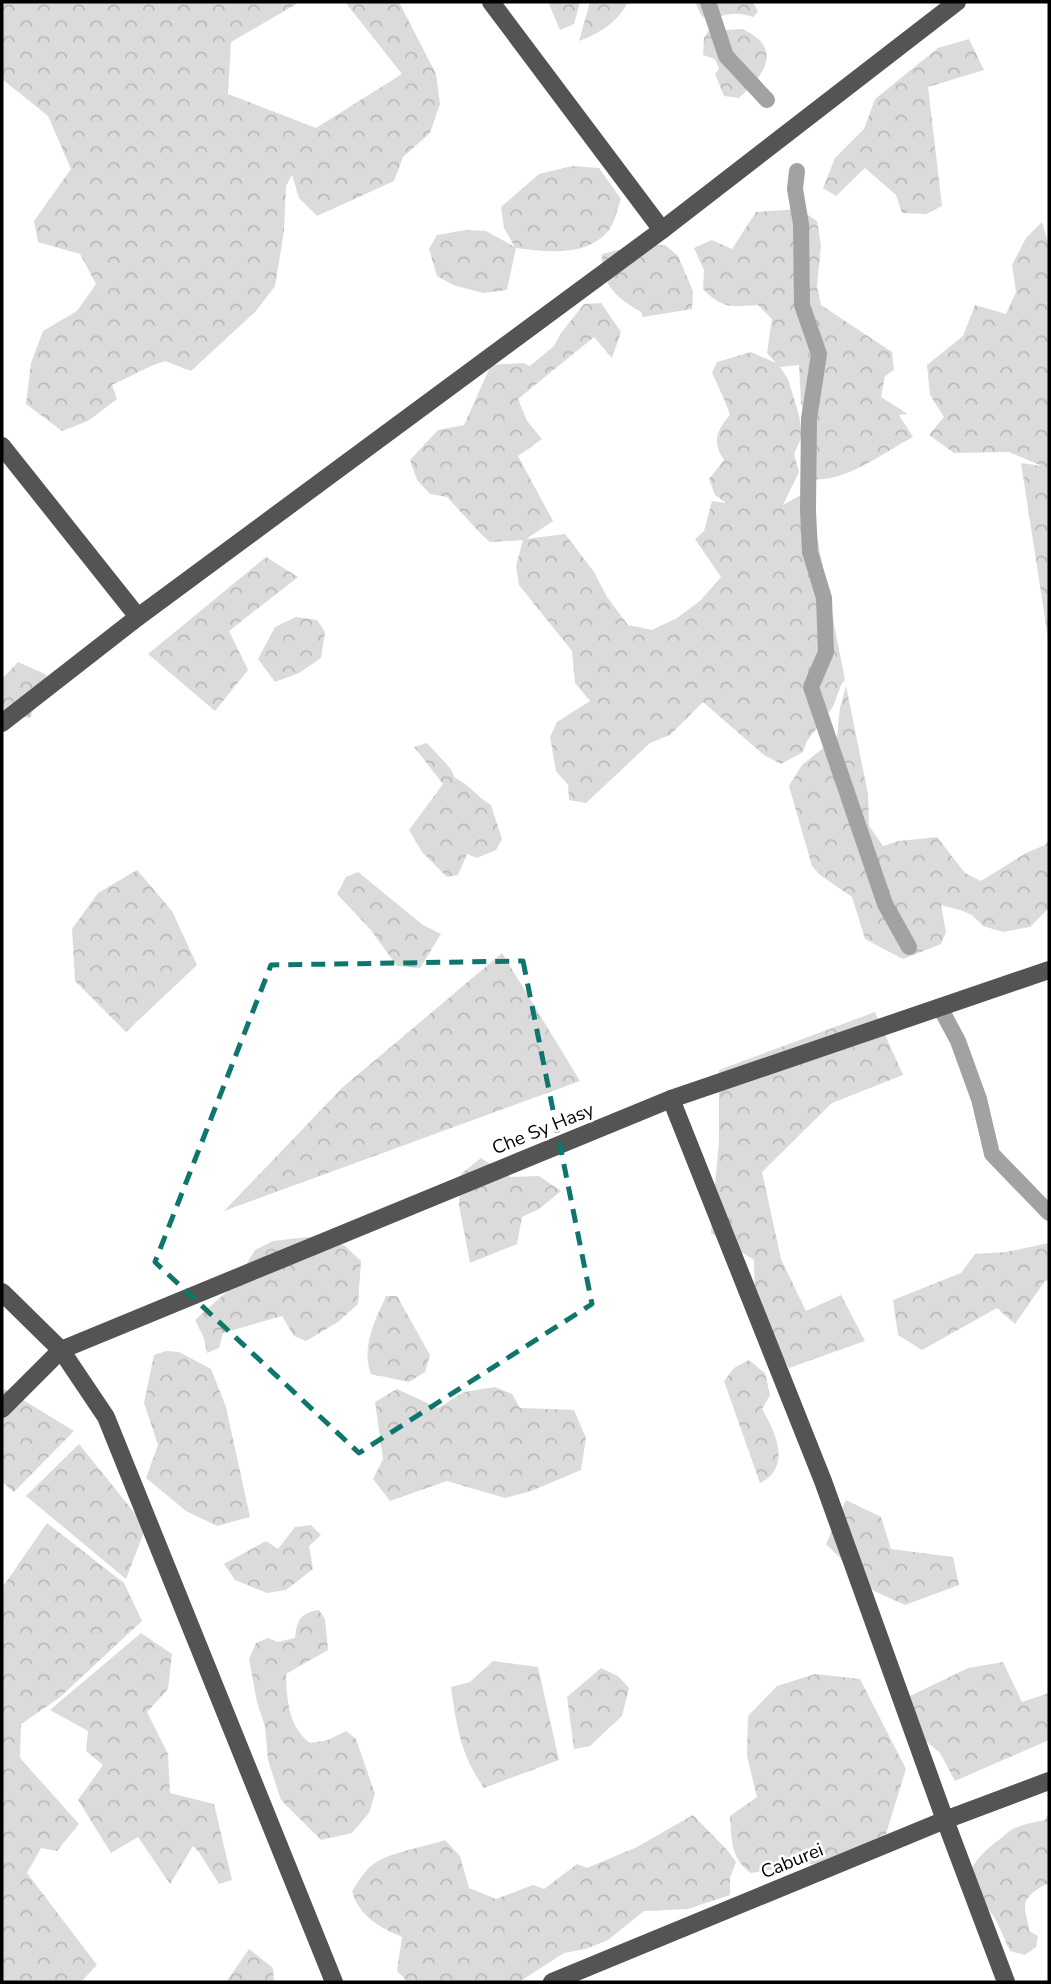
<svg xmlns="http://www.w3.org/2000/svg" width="1051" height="1984" viewBox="0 0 1051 1984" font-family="'Nunito Sans',sans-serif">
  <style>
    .forest { fill: url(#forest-crowns) }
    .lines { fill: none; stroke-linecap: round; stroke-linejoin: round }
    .stream { stroke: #a2a2a2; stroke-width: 16 }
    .minor { stroke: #545454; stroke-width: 18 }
    .marked { fill: none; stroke: #0f766e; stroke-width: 5; stroke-dasharray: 14 9; stroke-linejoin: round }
    .labels { text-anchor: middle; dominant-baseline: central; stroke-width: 5; stroke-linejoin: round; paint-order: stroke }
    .street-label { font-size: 19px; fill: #000; stroke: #fff }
  </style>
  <defs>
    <pattern id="forest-crowns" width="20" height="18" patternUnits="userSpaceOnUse" patternTransform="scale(1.75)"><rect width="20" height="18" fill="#dbdbdb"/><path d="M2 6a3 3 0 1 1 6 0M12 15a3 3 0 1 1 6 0" fill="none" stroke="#bababa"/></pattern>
  </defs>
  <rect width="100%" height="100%" fill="#fff"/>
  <g class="forest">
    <path d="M2,2H300L231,42L228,94L316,128L402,74L345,2H399L436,74L440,104L430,133L403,157L394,181L317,216L299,198L292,175L286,186L284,231L275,286L256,311L191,371L165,361L151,366L112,385L117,399L88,421L62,431L26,404L31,363L43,331L77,311L96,284L80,254L38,242L34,221L71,169L48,116L2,79Z"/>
    <path d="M548,2H580L574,24L560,30Z"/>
    <path d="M590,2H642L627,4C616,23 600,33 579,41Z"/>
    <path d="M695,2H753L758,12L753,17C735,11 725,14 708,21L701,15Z"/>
    <path d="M711,27L726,30L743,29C749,33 758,37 762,43C777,63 752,86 739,98L724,96L715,74L719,69L715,59L703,55L704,38Z"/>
    <path d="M969,39L984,70L928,87L942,206L926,214L902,213L896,195L865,168L836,196L823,188L835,158L864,129L875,99L938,48Z"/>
    <path d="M572,166L599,168L621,199C618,207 616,217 612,225C593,258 548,252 516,248L507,290L483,293L453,285L437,276L429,249L437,235L466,230L486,231L515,247L504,228L501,207L539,174Z"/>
    <path d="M799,209L817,221L821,245L817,287L821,305L892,352L894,370L885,376L881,397L908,414L899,415L913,437C882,453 845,484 808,479L809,430L801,403L799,365L780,367L788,379L799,415L802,436L794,454L799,472L783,505L808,491L845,680L841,685L833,707L807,741L803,752L781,764L764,755L703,702L670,735L650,743L586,803L569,800L568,785L556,771L550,737L557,722L590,701L575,683L572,651L519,585L516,566L523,540L490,542L481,534L447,497L430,494L417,480L410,460L438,430L464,425L491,365L523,363L530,366L554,346L561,333L584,304L601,303L621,332L612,358L594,337L518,399L527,421L542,439L518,456L553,521L526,539L565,534L594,572L607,597L628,625L652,630L677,618L700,601L721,577L695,539L704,531L712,501L726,503L715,495L709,479L724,460C712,442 716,431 730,415C725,400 719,388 712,373L717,362L751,352L776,363L767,353L772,319L758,305C732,307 722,309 703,289L704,270L694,248L712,240L732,249L756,212Z"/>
    <path d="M1042,222L1049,246V644L1021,463L1042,466L1009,452L954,453L929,435L944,417L930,395L927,365L963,336L975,305L1006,314L1016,292L1012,265L1026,238Z"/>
    <path d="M643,244L665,245L678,256L693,291L692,309L643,317L641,312C617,298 600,284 602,254Z"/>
    <path d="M266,557L298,577L229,631L248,670L215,711L148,654Z"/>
    <path d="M296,617L317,620L325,632L321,658L299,673L275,682L258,659L275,627Z"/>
    <path d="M18,662L47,675L30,718L2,714V679Z"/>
    <path d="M846,686L868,794L869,826L883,846L899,841L937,837L965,873L981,881L1026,853L1045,845L1049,840V908L1030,927L1003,932L983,926L972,915L963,911L941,905L946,932L941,944L903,959L865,939L852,897L820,875L812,866L789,786L802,765L837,737L840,708Z"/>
    <path d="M427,743L451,769L455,778C469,784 477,797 491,805L502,839L496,850L477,858L467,854L458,875L447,877L422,852L409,830L443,784L414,747Z"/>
    <path d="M137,870L172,911L197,965L126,1032L75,981L72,929L98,893Z"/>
    <path d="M358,872L423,925L441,934L420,968L397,966L370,929L337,894L346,877Z"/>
    <path d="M502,953L580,1081L224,1211L342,1088Z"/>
    <path d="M875,1012L903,1075L832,1103L762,1172L781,1259L806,1311L841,1295L865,1341L789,1368L755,1309L754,1260L711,1233L719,1140V1070Z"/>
    <path d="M481,1158L510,1177L539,1176L561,1191L539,1209L522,1217L517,1244L470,1263L459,1205L461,1174Z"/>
    <path d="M308,1237L344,1245L361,1261L358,1304L338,1322L306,1341L294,1336L282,1316L223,1333L219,1348L207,1353L204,1338L195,1320L233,1286L255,1250L273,1241Z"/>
    <path d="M1049,1243V1280L1045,1281L1015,1324L997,1308L922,1350L898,1335L893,1300L961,1273L975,1254L1006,1252Z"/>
    <path d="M386,1296H397L430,1355L425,1372L409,1382L371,1374C361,1346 375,1321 386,1296Z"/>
    <path d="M166,1351L179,1352L211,1369L226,1407L250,1517L217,1526L186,1511L146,1478L158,1445L144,1403L154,1355Z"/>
    <path d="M749,1360L765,1373L770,1395L762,1409C776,1433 792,1467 760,1483L724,1381L734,1368Z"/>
    <path d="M495,1387L512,1394L520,1408L574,1410L586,1438L581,1470L531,1491L505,1498L447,1481L390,1501L373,1479L383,1459L375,1402L397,1389L438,1408L464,1392Z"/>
    <path d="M5,1389L74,1431L14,1492L2,1482V1393Z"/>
    <path d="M79,1444L146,1527L126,1579L26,1496Z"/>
    <path d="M846,1500L881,1517L891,1549L953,1557L959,1585L905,1605L874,1591L826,1544Z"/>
    <path d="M47,1523L124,1583L142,1621L59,1698L21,1724L20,1758L79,1824L57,1851L41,1848L27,1873L97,1965L81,1982H2V1588Z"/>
    <path d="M311,1525L321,1535L309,1546L313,1569L286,1590L267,1593L235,1580L224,1564L266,1541L278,1549L295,1527Z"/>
    <path d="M319,1610L325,1619L328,1650L286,1674C287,1700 288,1726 310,1743L328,1740L346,1731L356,1739L375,1794L369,1813L352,1833L321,1840L281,1800L268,1760L265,1727L257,1702L249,1659L256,1643L268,1638L278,1642L295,1638C297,1620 300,1613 319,1610Z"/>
    <path d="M141,1633L172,1654L168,1689L147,1712L168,1754L170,1793L214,1804L232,1880L219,1884L199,1852L193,1846L170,1884L138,1837L111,1853L78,1800L103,1765L86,1751L88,1731L50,1710Z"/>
    <path d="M493,1661L538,1667L559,1760L484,1788C460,1753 457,1728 451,1687L470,1682Z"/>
    <path d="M1003,1662L1022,1702L1049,1693V1740L955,1781L940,1753L919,1735L908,1697L968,1668Z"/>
    <path d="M601,1668L618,1676L629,1688L622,1716L590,1746L574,1749L567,1697Z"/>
    <path d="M815,1674L860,1679L906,1769L886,1834L856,1857L751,1873C730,1858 732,1840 730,1816L757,1797L747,1756L748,1716L777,1686Z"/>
    <path d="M1049,1812V1883C1040,1887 1024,1896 1025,1907C1025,1915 1029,1923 1029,1931L1038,1936L1036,1947L1025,1955L1010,1951C1003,1937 999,1922 989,1910L972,1912C956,1883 973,1860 996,1842C1002,1838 1007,1832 1013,1829C1023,1824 1035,1822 1045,1820Z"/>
    <path d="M693,1815L728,1851L736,1862L730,1878V1895L688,1909L644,1911L608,1940L586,1949L564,1953L519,1982H408L397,1971L402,1937C379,1927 359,1916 352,1891C358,1883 364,1871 372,1865C389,1852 425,1847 445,1840L460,1856L469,1888L496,1899L533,1885L544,1889L577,1864L587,1868L637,1847Z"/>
    <path d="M249,1949L273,1968L274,1982H226Z"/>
  </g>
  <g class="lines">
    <g class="stream">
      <path d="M708,2L726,56L767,100"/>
      <path d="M797,171L795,189L801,224L802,305L819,354L809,419L808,511L810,552L824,598L826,652L811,687L885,904L909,947"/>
      <path d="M943,1013L958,1041L979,1099L992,1154L1049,1213"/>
    </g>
    <g class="minor">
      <path d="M491,2L662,230"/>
      <path d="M2,446L138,617"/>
      <path d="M2,723L138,617L662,230L957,2"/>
      <path d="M671,1099L823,1481L945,1820L1006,1982"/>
      <path d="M2,1292L61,1350L106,1417L334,1982"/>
      <path d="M2,1409L61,1350L671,1099L1049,970"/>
      <path d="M552,1982L945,1820L1049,1781"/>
    </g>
  </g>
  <path class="marked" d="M523,961L592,1304L359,1453L155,1262L271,965Z"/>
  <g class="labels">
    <g class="street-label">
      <text transform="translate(543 1129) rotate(-22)">Che Sy Hasy</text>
      <text transform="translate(792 1861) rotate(-22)">Caburei</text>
    </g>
  </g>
  <rect width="1051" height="1984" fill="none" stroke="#000000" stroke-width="7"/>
</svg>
